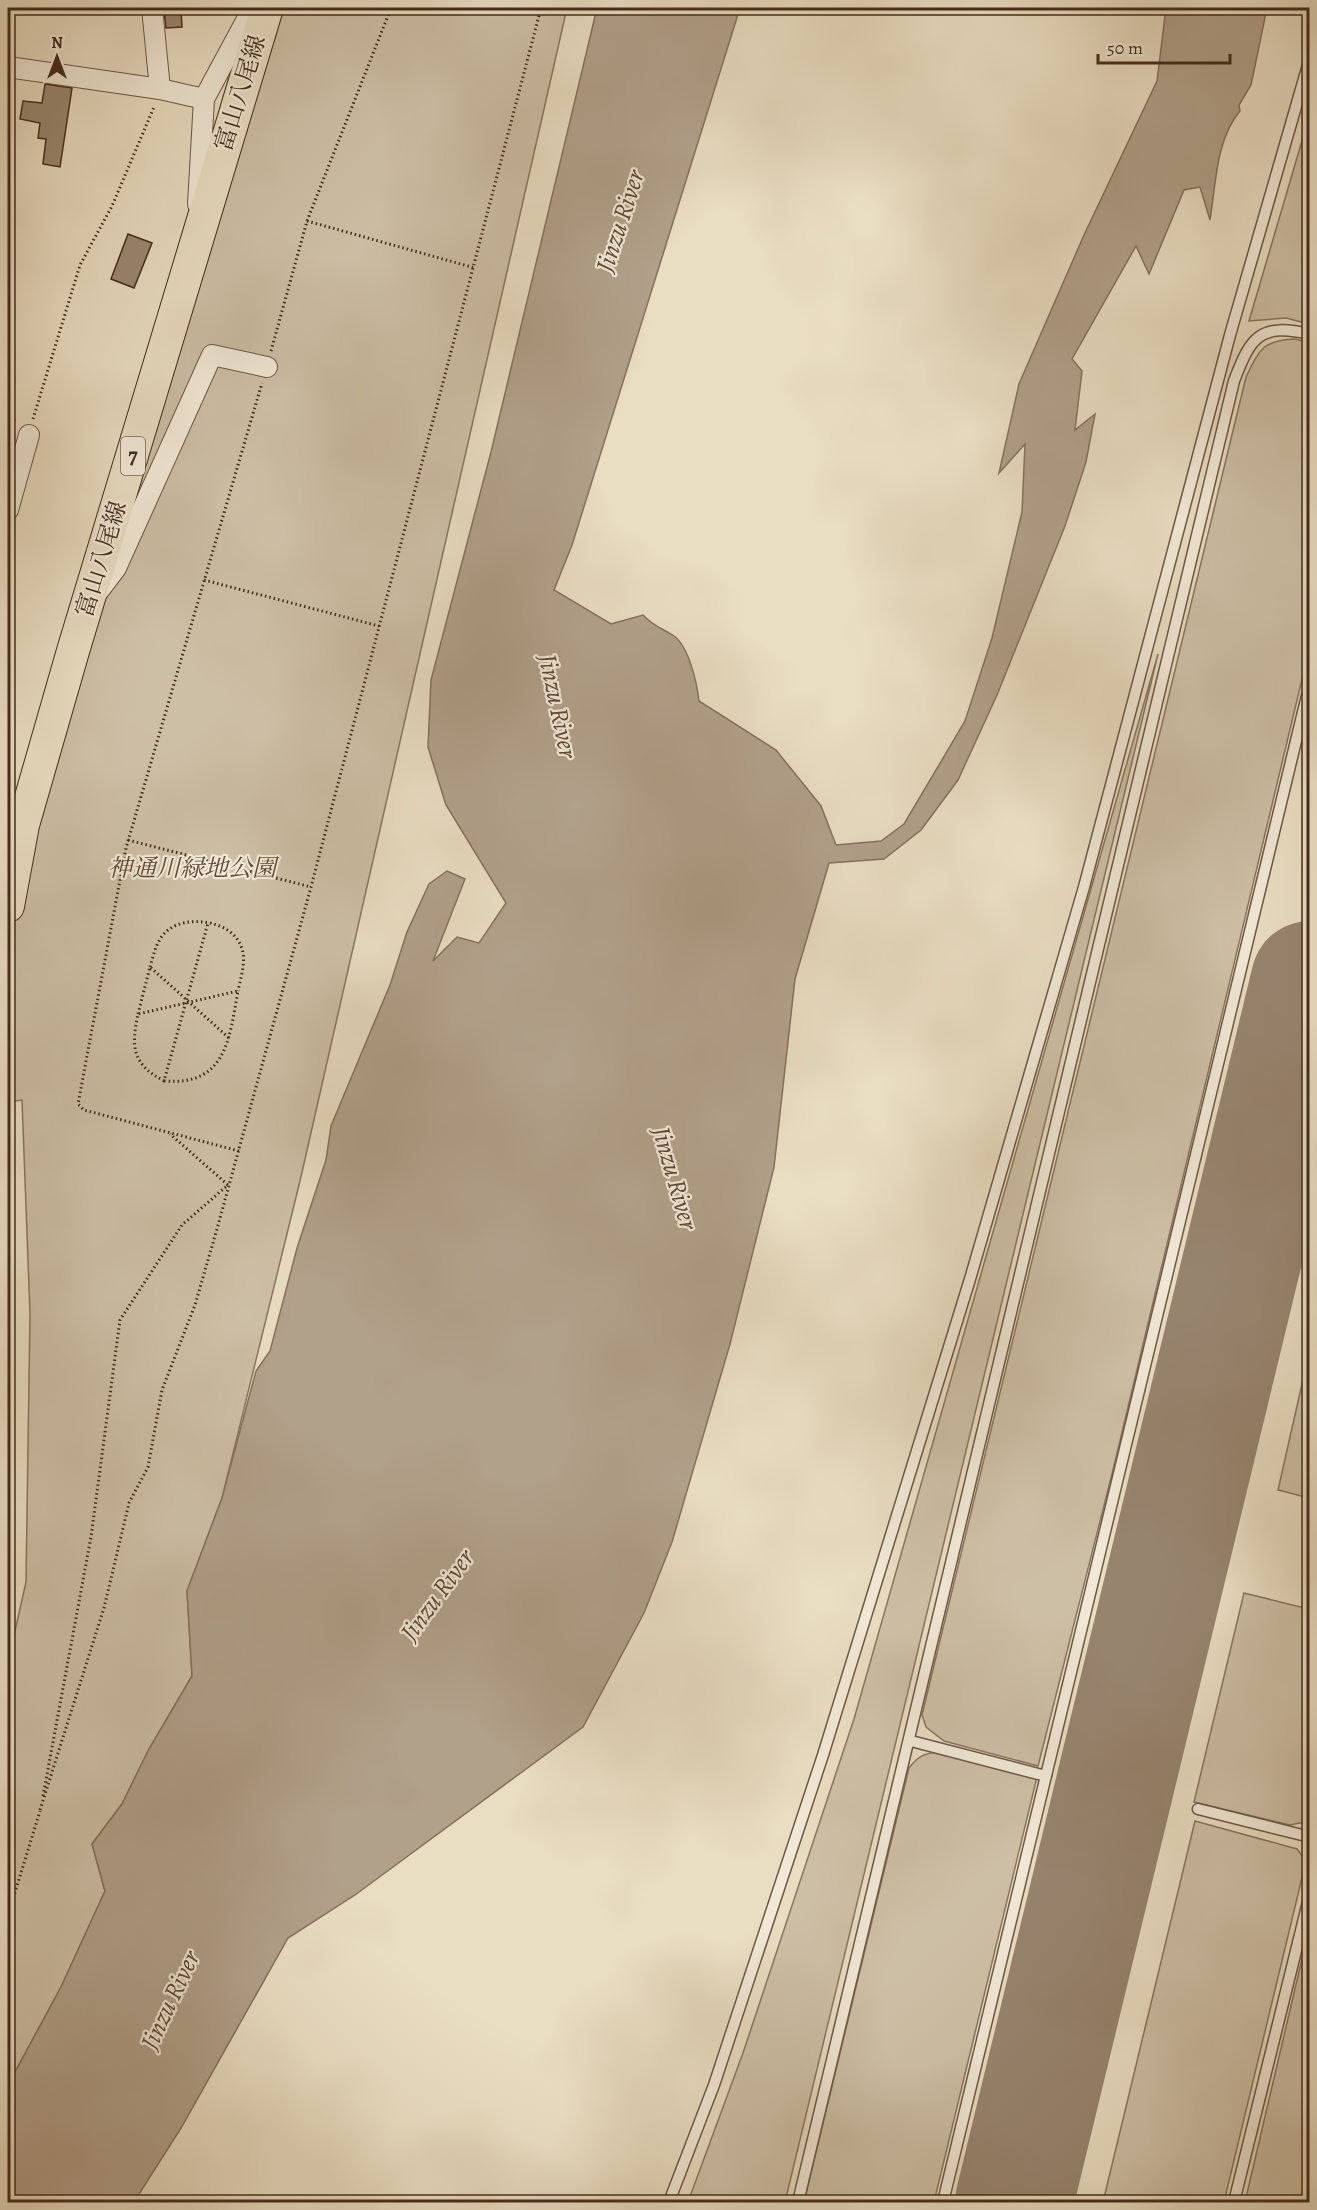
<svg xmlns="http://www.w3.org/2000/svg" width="1317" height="2210" viewBox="0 0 1317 2210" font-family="Alegreya,'Noto Serif JP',serif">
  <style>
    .green { fill: #cdbfa6; stroke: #897561; stroke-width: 1.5 }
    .water { fill: #b1a08a; stroke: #86715e; stroke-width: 1.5 }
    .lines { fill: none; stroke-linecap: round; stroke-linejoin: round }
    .taxiway { stroke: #97846f; stroke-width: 48 }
    .runway { stroke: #97846f; stroke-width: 118 }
    .building { fill: #9a8872; stroke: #452b1c; stroke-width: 1.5 }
    .service-casing { stroke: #6e5846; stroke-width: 13 }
    .minor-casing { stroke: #6e5846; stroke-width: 22 }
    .primary-casing { stroke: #452b1c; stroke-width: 34 }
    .path { stroke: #452b1c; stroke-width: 3; stroke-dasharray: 1.5 3; stroke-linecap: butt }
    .service { stroke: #f1e9d7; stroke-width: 10 }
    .minor { stroke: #f1e9d7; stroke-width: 20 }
    .primary { stroke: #e9ddc2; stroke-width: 32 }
    .labels { text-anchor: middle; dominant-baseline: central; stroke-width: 4.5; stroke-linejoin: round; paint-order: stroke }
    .shield { fill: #f1e9d7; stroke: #796454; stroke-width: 1.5 }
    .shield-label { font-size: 22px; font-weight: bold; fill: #452b1c }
    .street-label { font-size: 24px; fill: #452b1c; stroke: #f1e9d7 }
    .park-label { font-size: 24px; font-style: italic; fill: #604938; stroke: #f1e9d7 }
    .water-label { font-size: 26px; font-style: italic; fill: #604838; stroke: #f1e9d7 }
  </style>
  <rect width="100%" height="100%" fill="#e9ddc2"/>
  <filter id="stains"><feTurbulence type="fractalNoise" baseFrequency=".00333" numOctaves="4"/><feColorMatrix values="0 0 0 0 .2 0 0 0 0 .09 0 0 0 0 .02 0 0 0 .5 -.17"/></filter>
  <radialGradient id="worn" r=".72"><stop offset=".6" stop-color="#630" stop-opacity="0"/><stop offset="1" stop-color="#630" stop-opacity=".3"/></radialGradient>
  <g class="green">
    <path d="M267,8H567L300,1181L222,1498L187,1591L192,1676L149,1749L122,1804L92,1844L105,1891L61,1987L8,2085V1662L26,1582L30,1313L22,1100L8,1102V906Z"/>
    <path d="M1309,117V324L1286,318L1249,321Z"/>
    <path d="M1295,339L1310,343L1309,650L1113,1470L1038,1766L944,1741L926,1727L922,1715L1246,377C1259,350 1263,340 1295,339Z"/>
    <path d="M1158,654L785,2202H688L743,2053L854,1719Z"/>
    <path d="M1309,1353V1498L1278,1490Z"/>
    <path d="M1244,1593L1309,1609L1310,1821L1290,1825L1194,1802Z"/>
    <path d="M939,1752L1037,1777L934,2202H804L909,1768C918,1756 925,1753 939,1752Z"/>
    <path d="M1195,1821L1297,1849L1306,1861L1224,2202H1103Z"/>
    <path d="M1309,1929V2202H1245Z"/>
  </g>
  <path class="water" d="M597,8H740L572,545L554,590L611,624L643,615C654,627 662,628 674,636C689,647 697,683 699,701L776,750L821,806L836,845L881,841L904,824L965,721L992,638L1022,512L1025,444L999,473L1019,384L1084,235L1157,81L1166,8H1267L1251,85L1239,105L1240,111C1216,139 1216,184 1210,220L1200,187L1184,190L1149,274L1136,246L1072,359L1082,371L1075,430L1095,414L1086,462L1065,526L997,695L958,780L921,830L884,859L829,863L795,979L774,1167L730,1344L672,1542L644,1613L583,1727L355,1895L288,1938L181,2128L134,2202H8V2085L61,1987L105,1891L92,1844L122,1804L149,1749L192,1676L187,1591L222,1498L256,1371L270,1351L297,1248L326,1160L331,1126L390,985L407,932L429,884L447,871L465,879L433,961L457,937L479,943L506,903L446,805L428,747L431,680L491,452Z"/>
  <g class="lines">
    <path class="taxiway" d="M1300,1019L1310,1009"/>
    <path class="runway" d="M1014,2202L1310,980"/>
  </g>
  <g class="building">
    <path d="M181,9L182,27L166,28L164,10Z"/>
    <path d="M45,84L72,88L60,167L43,164L46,139L38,138L40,123L20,119L23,101L42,103Z"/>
    <path d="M128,234L152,243L134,288L111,279Z"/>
  </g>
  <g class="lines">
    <defs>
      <g id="service">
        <path d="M911,1741L1046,1776"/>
        <path d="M1198,1809L1310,1837"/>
        <path d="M669,2202L714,2085L823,1755L970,1279L1084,887L1230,335L1310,58"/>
        <path d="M798,2202C946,1596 1088,988 1234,381C1251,336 1260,323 1310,334"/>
        <path d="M943,2202L1310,683"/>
        <path d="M1234,2202L1310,1894"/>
      </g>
      <g id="minor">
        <path d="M152,8L160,89"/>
        <path d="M8,67L160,89L204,99"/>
        <path d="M198,204L204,99L253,8"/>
        <path d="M8,510L29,435"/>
        <path d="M97,593L116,568L212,355L267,367"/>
      </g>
      <path id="primary" d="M8,906L23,825L73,651L267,8"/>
    </defs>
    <use href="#service" class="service-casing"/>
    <use href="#minor" class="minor-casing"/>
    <use href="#primary" class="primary-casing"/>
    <g class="path">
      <path d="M307,221L475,268"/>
      <path d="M271,351L307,221L391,8"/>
      <path d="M8,413L17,423"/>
      <path d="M33,419L80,265L112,206L154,107"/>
      <path d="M204,580L379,626"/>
      <path d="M128,840L311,887"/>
      <path d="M150,967C154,954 156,940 168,930C187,915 231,920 241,946C247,960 241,976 238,991"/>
      <path d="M138,1014L150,967L229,1038"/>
      <path d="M164,1081C226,1086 229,1040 238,991L138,1014C131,1047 132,1064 164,1081L208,923"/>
      <path d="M239,1151L84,1110L78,1104L126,848L262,383"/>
      <path d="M43,1796L91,1537L120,1320L182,1225L228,1185L170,1134"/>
      <path d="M40,1810L104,1608L129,1503L148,1467L162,1390L195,1305L217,1229L311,887L541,8"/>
      <path d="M8,1915L40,1811"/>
    </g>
    <use href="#service" class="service"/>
    <use href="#minor" class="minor"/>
    <use href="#primary" class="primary"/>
  </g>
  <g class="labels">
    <rect class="shield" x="121" y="437" width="24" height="38" rx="4.5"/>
    <g class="shield-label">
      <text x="133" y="456">7</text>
    </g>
    <g class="street-label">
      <text transform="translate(240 93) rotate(-73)">富山八尾線</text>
      <text transform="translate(101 559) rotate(-73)">富山八尾線</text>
    </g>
    <g class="park-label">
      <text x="192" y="868">神通川緑地公園</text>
    </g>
    <g class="water-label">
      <text transform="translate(620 221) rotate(-72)">Jinzu River</text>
      <text transform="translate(558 706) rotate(78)">Jinzu River</text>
      <text transform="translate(675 1178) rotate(74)">Jinzu River</text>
      <text transform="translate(437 1595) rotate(-54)">Jinzu River</text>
      <text transform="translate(170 2000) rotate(-65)">Jinzu River</text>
    </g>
  </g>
  <rect width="1317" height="2210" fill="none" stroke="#e9ddc2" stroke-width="30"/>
  <rect x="9" y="9" width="1299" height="2192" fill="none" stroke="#452b1c" stroke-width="3"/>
  <rect x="15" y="15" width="1287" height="2180" fill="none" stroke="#452b1c" stroke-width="1.5"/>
  <g transform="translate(57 57)" stroke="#f1e9d7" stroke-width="4.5" paint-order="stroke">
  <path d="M0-4.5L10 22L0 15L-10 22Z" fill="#452b1c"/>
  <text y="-9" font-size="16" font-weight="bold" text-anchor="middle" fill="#452b1c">N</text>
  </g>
  <path d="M1098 54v9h132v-9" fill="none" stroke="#452b1c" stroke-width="3"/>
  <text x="1107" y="54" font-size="18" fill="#452b1c" stroke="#f1e9d7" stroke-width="4.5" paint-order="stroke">50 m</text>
  <rect width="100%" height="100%" filter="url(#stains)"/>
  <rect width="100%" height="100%" fill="url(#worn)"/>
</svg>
